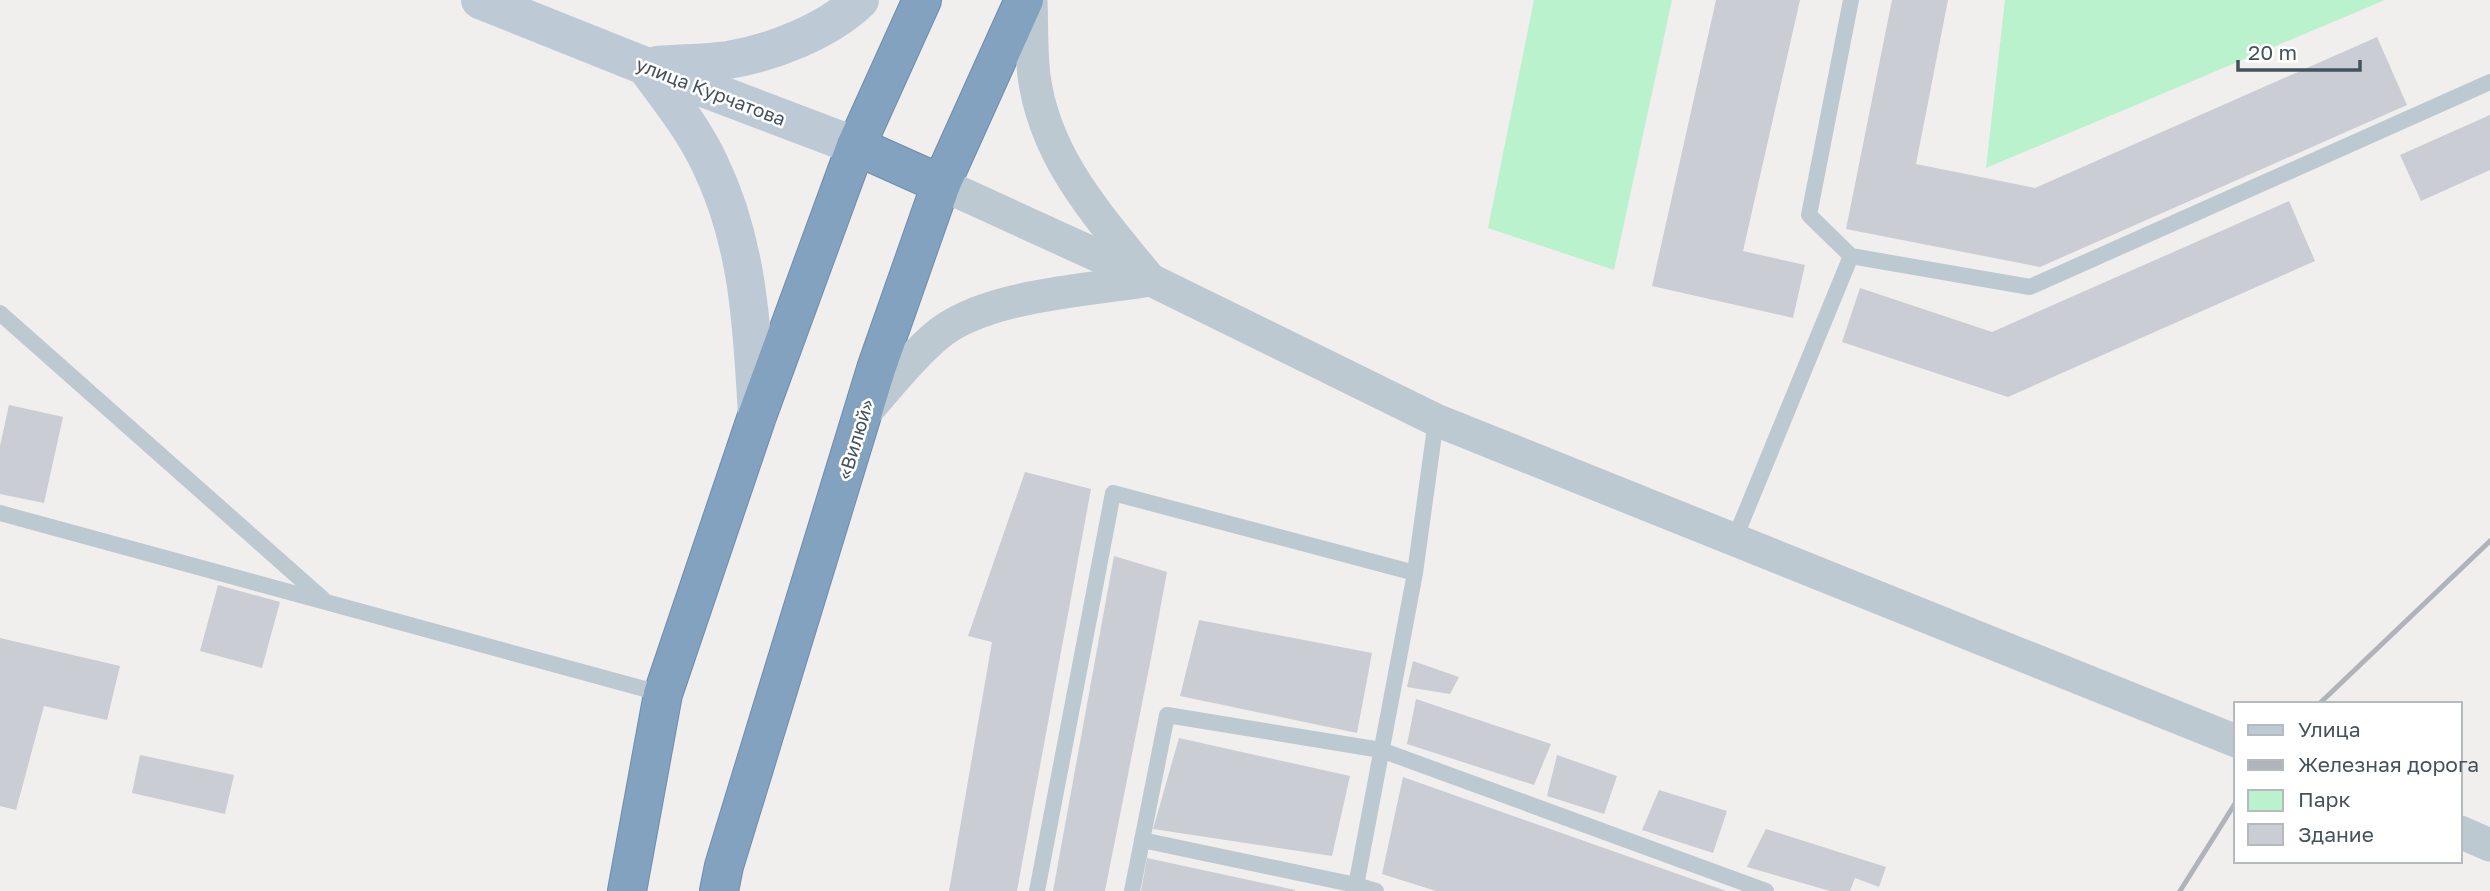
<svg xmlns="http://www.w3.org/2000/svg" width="2490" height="891" viewBox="0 0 2490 891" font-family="'Golos Text',sans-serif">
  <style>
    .green { fill: #b9f2cd }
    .building { fill: #cacdd3 }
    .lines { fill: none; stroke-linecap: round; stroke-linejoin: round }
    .highway-casing { stroke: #6e8dac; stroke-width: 40 }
    .lane { stroke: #bdc9d1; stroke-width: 16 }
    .street { stroke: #bdc9d1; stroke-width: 33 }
    .secondary { stroke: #bdcad6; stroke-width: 38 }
    .highway { stroke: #82a2c0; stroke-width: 38 }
    .rail { stroke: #b0b3b9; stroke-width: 5 }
    .labels { text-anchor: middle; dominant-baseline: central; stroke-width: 5; stroke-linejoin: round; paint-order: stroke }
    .street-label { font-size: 19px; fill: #45525d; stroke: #fff }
  </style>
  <rect width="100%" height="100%" fill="#f1eeee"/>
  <g class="green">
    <path d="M1534,0H1672L1614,270L1488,228Z"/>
    <path d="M2005,0H2385L1986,168Z"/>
  </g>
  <g class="building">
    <path d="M1716,0H1800L1743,251L1805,265L1793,318L1652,286Z"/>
    <path d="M1892,0H1948L1916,164L2035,188L2377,37L2407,105L2040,267L1846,229Z"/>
    <path d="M2490,115V170L2421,201L2400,155Z"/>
    <path d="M2289,201L2315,261L2008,397L1842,342L1860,288L1992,332Z"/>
    <path d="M9,405L63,417L44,503L0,494V446Z"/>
    <path d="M1025,472L1091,489L1017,891H949L992,642L968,636Z"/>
    <path d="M1114,556L1167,572L1152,653L1105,891H1053Z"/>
    <path d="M218,585L280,602L262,668L200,651Z"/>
    <path d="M1199,620L1372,653L1357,733L1180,696Z"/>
    <path d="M0,638L120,666L107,720L44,706L16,810L0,806Z"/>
    <path d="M1413,661L1459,677L1450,694L1407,687Z"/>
    <path d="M1416,699L1551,744L1534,785L1407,744Z"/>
    <path d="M1179,738L1350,776L1332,856L1153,829Z"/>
    <path d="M140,755L234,775L225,814L132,793Z"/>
    <path d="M1557,755L1617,776L1604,814L1547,796Z"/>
    <path d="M1403,777L1726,891H1436L1382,874Z"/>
    <path d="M1659,790L1727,811L1713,853L1642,830Z"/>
    <path d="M1766,829L1886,867L1879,887L1855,878L1850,891H1830L1747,867Z"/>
    <path d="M1147,858L1295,890V891H1141Z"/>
  </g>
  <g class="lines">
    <defs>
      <g id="highway">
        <path d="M856,146L941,184"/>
        <path d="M627,891L663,694L757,416L856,146L922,0"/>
        <path d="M719,891L724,866L876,369L941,184L1024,0"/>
      </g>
    </defs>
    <use href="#highway" class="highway-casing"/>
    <g class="lane">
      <path d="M1851,0L1809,215L1851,256L2030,287L2490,82"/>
      <path d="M0,313L323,599"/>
      <path d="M0,513L663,694"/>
      <path d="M1735,538L1851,256"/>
      <path d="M1142,840L1356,885L1376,891"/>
      <path d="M1037,891L1113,493L1415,573"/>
      <path d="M1132,891L1167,715L1381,750L1766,891"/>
      <path d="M1355,891L1415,573L1436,420"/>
    </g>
    <g class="street">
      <path d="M1031,0C1032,25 1031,51 1034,76C1045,158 1097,214 1147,276"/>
      <path d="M941,184L1151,280L1436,420L2236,741"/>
      <path d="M862,416C886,390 908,360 935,337C982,295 1089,290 1151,280"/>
      <path d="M2460,832L2490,845"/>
    </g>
    <g class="secondary">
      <path d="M480,0L645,66L856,146"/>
      <path d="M657,65C681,63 705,63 728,60C772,53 828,31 860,0"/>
      <path d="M645,66C668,97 693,128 710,164C749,245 752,328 757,416"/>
    </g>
    <use href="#highway" class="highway"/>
    <g class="rail">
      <path d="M2319,704L2490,541"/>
      <path d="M2180,891L2236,802"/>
    </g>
  </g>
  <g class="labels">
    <g class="street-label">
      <text transform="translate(711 91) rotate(21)">улица Курчатова</text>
      <text transform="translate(855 439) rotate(-73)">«Вилюй»</text>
    </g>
  </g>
  <rect x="2234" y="702" width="228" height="161" fill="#ffffff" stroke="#b5babe" stroke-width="2"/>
  <rect x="2248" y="725" width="35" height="10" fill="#bdcad6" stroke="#b5babe" stroke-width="2"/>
  <text x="2298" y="737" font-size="21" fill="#45525d">Улица</text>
  <rect x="2248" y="760" width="35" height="10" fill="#b0b3b9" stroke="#b5babe" stroke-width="2"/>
  <text x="2298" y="772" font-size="21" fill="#45525d">Железная дорога</text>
  <rect x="2248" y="790" width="35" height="21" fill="#b9f2cd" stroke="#b5babe" stroke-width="2"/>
  <text x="2298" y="807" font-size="21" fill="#45525d">Парк</text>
  <rect x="2248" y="824" width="35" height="21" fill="#cacdd3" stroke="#b5babe" stroke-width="2"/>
  <text x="2298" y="842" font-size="21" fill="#45525d">Здание</text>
  <path d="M2238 60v10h122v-10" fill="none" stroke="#45525d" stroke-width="3.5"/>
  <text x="2248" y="60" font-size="21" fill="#45525d" stroke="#ffffff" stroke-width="5" paint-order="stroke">20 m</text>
</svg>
